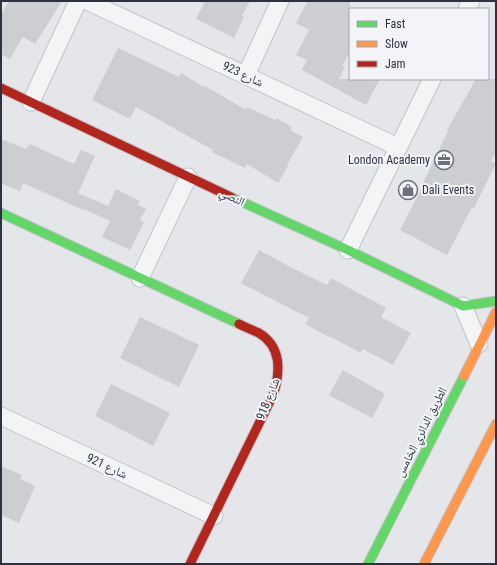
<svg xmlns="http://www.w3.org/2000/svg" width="497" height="565" viewBox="0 0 497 565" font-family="'Roboto Condensed','Noto Naskh Arabic',sans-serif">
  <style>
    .building { fill: #ccced1 }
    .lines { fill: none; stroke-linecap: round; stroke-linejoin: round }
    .street-casing { stroke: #c2c4c7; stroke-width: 19 }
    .fast-casing { stroke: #c2c4c7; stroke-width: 11 }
    .slow-casing { stroke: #c2c4c7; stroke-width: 11 }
    .jam-casing { stroke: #c2c4c7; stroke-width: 11 }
    .street { stroke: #f3f4f5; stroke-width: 17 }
    .fast { stroke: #63d668; stroke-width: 9 }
    .slow { stroke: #ff974d; stroke-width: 9 }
    .jam { stroke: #b3261e; stroke-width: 9 }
    .labels { text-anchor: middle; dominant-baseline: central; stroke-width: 4; stroke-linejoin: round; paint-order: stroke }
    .street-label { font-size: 12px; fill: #2c3241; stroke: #f2f4f7 }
    .poi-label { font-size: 12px; fill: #2c3241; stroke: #f2f4f7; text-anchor: end }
  </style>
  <rect width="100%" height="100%" fill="#e4e6e9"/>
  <g class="building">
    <path d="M9,1H62L35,44L23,37L10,59L1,54V14Z"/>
    <path d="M205,1H250L242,16L244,17L234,38L196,19Z"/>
    <path d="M308,1H350V52L342,66L345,67L339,79H380L366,105L302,70L307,60L296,55L309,30L296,23Z"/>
    <path d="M118,48L179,77L181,73L204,87L205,86L246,110L247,107L275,120L276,118L292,127L290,130L303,137L287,165L288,166L278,183L247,164L245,168L212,152L213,150L136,107L130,119L92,100Z"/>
    <path d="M476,79H496V152L491,161L496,163L474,208L472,207L447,255L400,230L424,184L423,183L448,131L447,130Z"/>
    <path d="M1,139L26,149L30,144L74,164L81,150L95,156L78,193L108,206L116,189L140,201L138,205L146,209L140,220L144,222L130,250L102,237L110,221L84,209L83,210L23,183L20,191L1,183Z"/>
    <path d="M259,250L292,268L327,285L331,278L386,308L381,317L411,333L393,365L363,349L361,353L329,336V337L305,324L309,318L241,283Z"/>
    <path d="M140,317L199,345L179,387L120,358Z"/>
    <path d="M343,370L385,394L372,418L329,395Z"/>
    <path d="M111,384L170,413L153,446L95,416Z"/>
    <path d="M1,466L22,475L20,479L35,486L19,523L1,515Z"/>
  </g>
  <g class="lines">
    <defs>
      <g id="street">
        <path d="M87,1L398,147"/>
        <path d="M467,9L471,1"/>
        <path d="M246,75L280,1"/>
        <path d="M31,102L78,1"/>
        <path d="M348,250L432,79"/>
        <path d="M140,278L188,177"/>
        <path d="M463,306L479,344"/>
        <path d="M1,416L214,516"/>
      </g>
      <g id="fast">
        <path d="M231,197L348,250L463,306L496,301"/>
        <path d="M1,213L239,324"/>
        <path d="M368,564L464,376"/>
      </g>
      <g id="slow">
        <path d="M464,376L496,312"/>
        <path d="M424,564L496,424"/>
      </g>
      <g id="jam">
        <path d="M1,88L231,197"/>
        <path d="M190,564L274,393C280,371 282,347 259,333C252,330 245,327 239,324"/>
      </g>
    </defs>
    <use href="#street" class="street-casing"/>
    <use href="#fast" class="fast-casing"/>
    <use href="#slow" class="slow-casing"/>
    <use href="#jam" class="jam-casing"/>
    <use href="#street" class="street"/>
    <use href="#fast" class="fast"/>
    <use href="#slow" class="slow"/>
    <use href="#jam" class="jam"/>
  </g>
  <defs>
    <symbol id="office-ring" viewBox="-11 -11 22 22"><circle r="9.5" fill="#f2f4f7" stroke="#6c717c" stroke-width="1.5"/><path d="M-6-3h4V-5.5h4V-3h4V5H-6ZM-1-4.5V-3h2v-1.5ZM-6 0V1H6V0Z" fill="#6c717c"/></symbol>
    <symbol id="shop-ring" viewBox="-11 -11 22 22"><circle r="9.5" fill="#f2f4f7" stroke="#6c717c" stroke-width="1.5"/><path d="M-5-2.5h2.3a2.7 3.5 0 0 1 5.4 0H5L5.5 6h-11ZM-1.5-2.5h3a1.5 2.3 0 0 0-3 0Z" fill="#6c717c"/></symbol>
  </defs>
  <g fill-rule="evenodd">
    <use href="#office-ring" x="433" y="149" width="22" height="22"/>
    <use href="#shop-ring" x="397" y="179" width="22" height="22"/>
  </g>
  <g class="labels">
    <g class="street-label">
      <text transform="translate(243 74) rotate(25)">شارع 923</text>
      <text transform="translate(232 197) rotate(25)">النصي</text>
      <text transform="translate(268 399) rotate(-68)">شارع 918</text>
      <text transform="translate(421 432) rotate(-63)">الطريق الدائري الخامس</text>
      <text transform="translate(107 466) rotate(25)">شارع 921</text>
    </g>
    <g class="poi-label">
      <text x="430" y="160">London Academy</text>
      <text x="422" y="190" text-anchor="start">Dali Events</text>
    </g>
  </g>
  <rect width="497" height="565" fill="none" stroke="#2c3241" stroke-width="4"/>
  <rect x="349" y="8" width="140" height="72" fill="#f2f4f7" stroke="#a3a6ae"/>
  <rect x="357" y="21" width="20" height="6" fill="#63d668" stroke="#a3a6ae"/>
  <text x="385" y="28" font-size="12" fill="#2c3241">Fast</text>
  <rect x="357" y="41" width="20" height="6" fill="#ff974d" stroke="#a3a6ae"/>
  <text x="385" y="48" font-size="12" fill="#2c3241">Slow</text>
  <rect x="357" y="61" width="20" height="6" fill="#b3261e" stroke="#a3a6ae"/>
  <text x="385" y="68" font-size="12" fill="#2c3241">Jam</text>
</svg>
